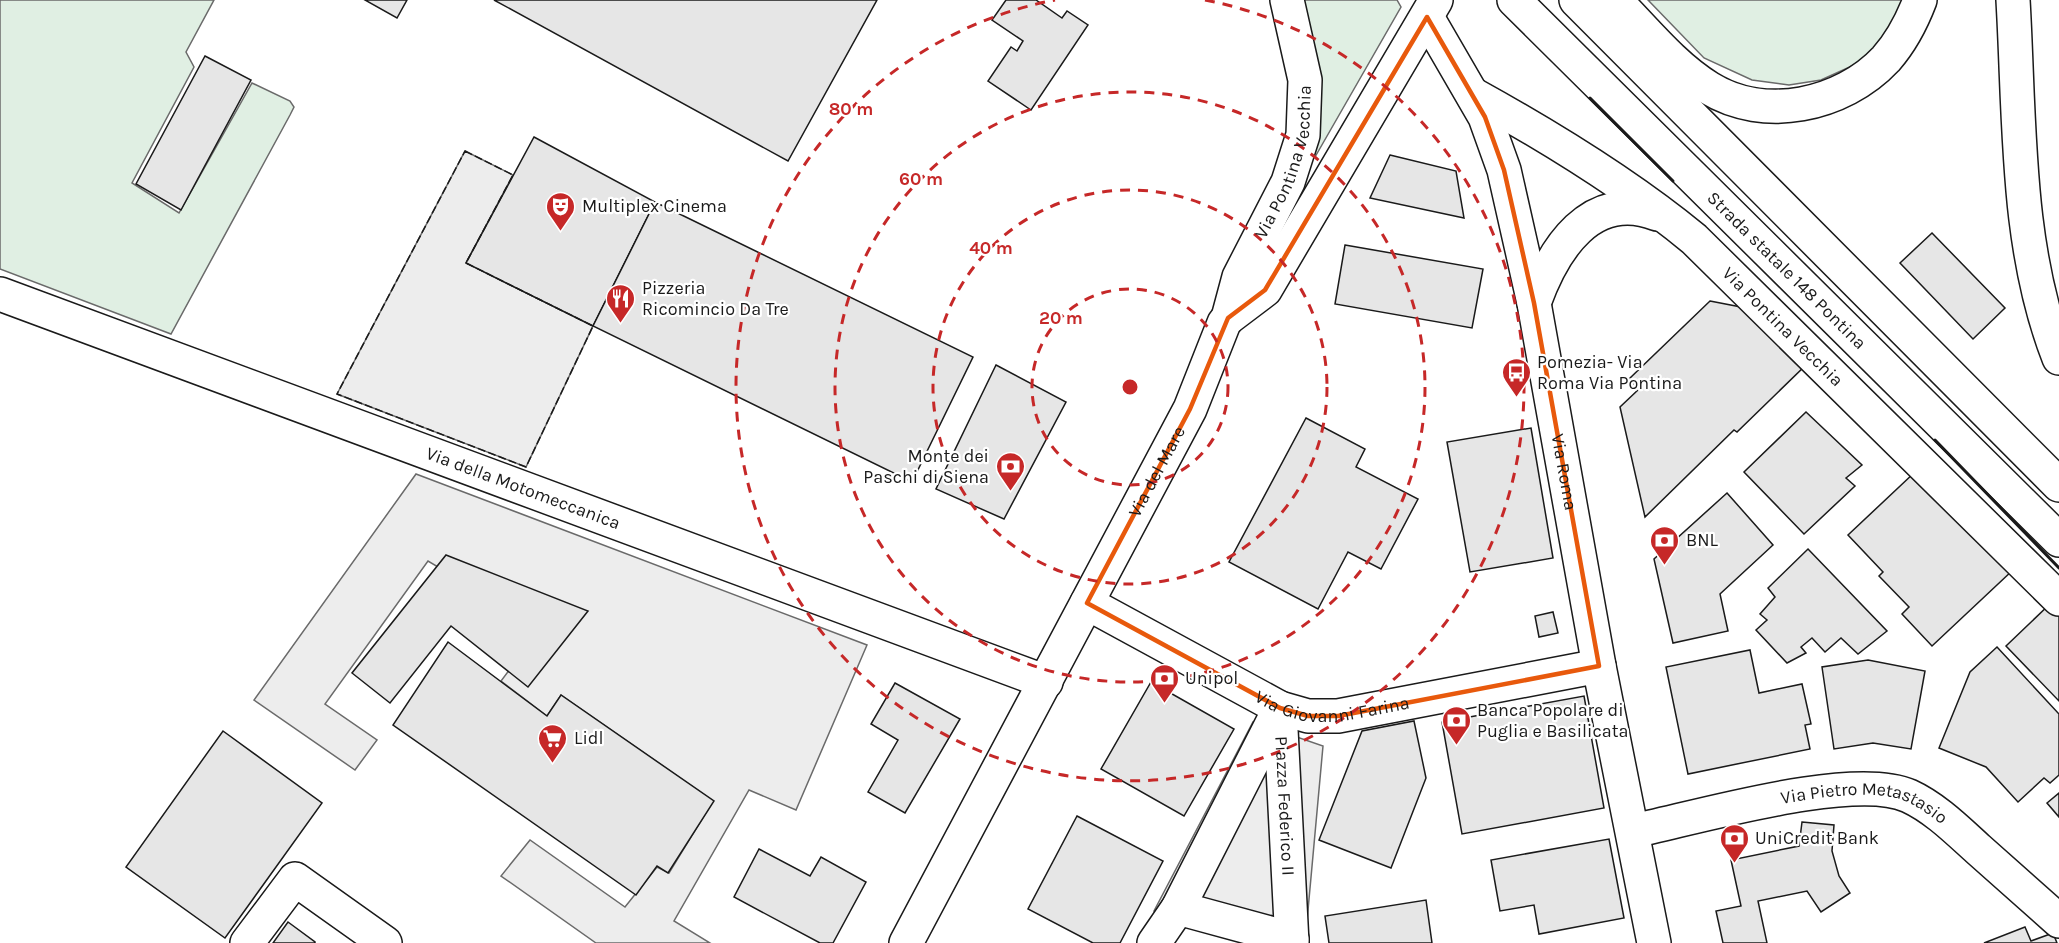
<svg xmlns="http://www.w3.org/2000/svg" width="2059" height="943" viewBox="0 0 2059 943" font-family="Karla,sans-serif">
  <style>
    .green { fill: #e0efe3; stroke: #6a6a6a; stroke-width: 1.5 }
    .parking { fill: #ededed; stroke: #6a6a6a; stroke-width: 1.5 }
    .building { fill: #e6e6e6; stroke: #1a1a1a; stroke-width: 1.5 }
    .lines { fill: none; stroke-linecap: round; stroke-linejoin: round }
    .minor-casing { stroke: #1a1a1a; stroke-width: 36 }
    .major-casing { stroke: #1a1a1a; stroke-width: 36 }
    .highway-casing { stroke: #1a1a1a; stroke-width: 36 }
    .minor { stroke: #fff; stroke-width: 33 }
    .major { stroke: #fff; stroke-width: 33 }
    .highway { stroke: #fff; stroke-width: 33 }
    .fence { stroke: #1a1a1a; stroke-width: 1.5; stroke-dasharray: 8 3; stroke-linecap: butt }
    .wall { stroke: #1a1a1a; stroke-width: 3 }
    .marked { fill: none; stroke: #e8590c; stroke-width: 4.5; stroke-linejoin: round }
    .ring { fill: none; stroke: #c62828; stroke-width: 3; stroke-dasharray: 10 8 }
    .labels { text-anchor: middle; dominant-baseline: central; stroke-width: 4.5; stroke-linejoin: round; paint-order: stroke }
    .street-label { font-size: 18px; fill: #1a1a1a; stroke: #fff }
    .poi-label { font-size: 18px; fill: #1a1a1a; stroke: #fff; text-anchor: start }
    .centre { fill: #c62828; stroke: #fff; stroke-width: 3 }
    .ring-label { font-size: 18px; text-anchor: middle; font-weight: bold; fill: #c62828; stroke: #fff; stroke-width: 4.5; stroke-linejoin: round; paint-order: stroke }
  </style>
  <rect width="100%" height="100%" fill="#fff"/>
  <g class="green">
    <path d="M0,0H214L186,52L194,67L132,183L179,213L252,83L290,101L294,107L290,115L171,334L0,269Z"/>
    <path d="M1303,0H1397L1401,7L1315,157L1311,156C1326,102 1317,53 1303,0Z"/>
    <path d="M1648,0H1910L1875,50L1852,66L1821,80L1789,85L1752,80L1704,58Z"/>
  </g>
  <g class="parking">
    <path d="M465,151L513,175L466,263L593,326L526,467L337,394Z"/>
    <path d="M416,474L867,645L796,810L749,790L674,921L710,943H596L501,876L530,840L625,907L657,867L669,873L713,801L561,695L547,716L501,681L541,628L428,561L325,704L377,740L355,770L254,700Z"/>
    <path d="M1253,722L1323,746L1305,943H1264L1154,911Z"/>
  </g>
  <g class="building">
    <path d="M365,0H407L397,18Z"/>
    <path d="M494,0H877L788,161Z"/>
    <path d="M1006,0H1036L1062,18L1067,11L1088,25L1031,110L988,81L1011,47L1017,51L1023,41L992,20Z"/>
    <path d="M205,56L251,80L181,210L136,184Z"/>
    <path d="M534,137L655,202L593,326L466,263Z"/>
    <path d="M1390,155L1456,171L1464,218L1370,198Z"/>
    <path d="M655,202L973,357L912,482L593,326Z"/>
    <path d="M1932,233L2005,308L1973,339L1900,263Z"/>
    <path d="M1345,245L1483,269L1472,328L1335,304Z"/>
    <path d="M1710,301L1746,308L1809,362L1737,432L1734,430L1645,517L1620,407L1639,389L1629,379Z"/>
    <path d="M996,365L1066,402L1004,519L936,489Z"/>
    <path d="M1806,412L1862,465L1846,478L1855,486L1804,534L1744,472Z"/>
    <path d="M1306,418L1365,449L1356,467L1418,499L1381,569L1348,552L1318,609L1229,562Z"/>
    <path d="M1531,428L1553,558L1470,572L1447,442Z"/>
    <path d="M1915,472L2014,569L1932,646L1902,614L1909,607L1879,576L1883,572L1848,535Z"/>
    <path d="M1727,493L1773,545L1720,594L1728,631L1673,643L1654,559Z"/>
    <path d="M1808,549L1887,631L1858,654L1841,638L1825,652L1812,638L1801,647L1806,653L1787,663L1756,630L1767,620L1760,614L1775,597L1768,588Z"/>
    <path d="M446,555L588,611L528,687L451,626L390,703L352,673Z"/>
    <path d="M2052,602L2059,609V701L2006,646Z"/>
    <path d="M1553,612L1558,633L1539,637L1535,616Z"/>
    <path d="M448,642L547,716L561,695L714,801L668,873L657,866L636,895L393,725Z"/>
    <path d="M1997,647L2059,714V775L2050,783L2044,778L2018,802L1986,767L1939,748L1970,672Z"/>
    <path d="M1750,650L1759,693L1802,684L1811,724L1805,725L1810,749L1688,774L1666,667Z"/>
    <path d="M1868,660L1925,671L1911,749L1873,743L1834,749L1822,667Z"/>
    <path d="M1151,682L1234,729L1184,816L1101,769Z"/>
    <path d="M895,683L960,719L905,813L868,792L898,740L871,724Z"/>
    <path d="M1584,696L1604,808L1462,834L1442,722Z"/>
    <path d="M1414,721L1426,778L1391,868L1319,840L1362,731Z"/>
    <path d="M223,731L322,803L225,938L126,867Z"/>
    <path d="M2059,793V817L2047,803Z"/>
    <path d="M1077,816L1163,861L1120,943H1093L1028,909Z"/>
    <path d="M1802,822L1834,825L1832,851L1839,876L1850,893L1821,912L1807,891L1758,901L1767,943H1723L1716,911L1741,906L1731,860L1799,846Z"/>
    <path d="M1609,839L1624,918L1539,934L1534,905L1500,911L1491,860Z"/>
    <path d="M759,849L810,876L821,857L866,882L833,943H820L734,897Z"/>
    <path d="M1426,900L1432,943H1329L1325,916Z"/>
    <path d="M288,922L315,942V943H273Z"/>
    <path d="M2025,927L2031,941L2053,933L2057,943H1984Z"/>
  </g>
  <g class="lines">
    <defs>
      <g id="minor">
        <path d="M2013,0C2020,119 2015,246 2059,358"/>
        <path id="s1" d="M1427,17L1485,117L1504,170L1534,303L1599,666L1654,943"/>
        <path id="s2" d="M1474,95C1550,137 1627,184 1694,239L2059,599"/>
        <path id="s3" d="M0,294L1046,682"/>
        <path d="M1534,303C1553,250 1591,188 1657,214"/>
        <path id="s4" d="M1228,318L1239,277L1288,182L1303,135L1305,80L1287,0"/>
        <path id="s5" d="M1087,603L1280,708L1308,716H1338L1599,666"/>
        <path id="s6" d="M1280,710L1292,943"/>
        <path id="s7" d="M1633,831C1696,818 1854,771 1909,796C1935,808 1957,830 1978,849C2005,873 2032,897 2059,921"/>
        <path d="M1178,908L1292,939"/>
        <path d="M247,943L295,879L385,943"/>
        <path d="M1154,943L1178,908L1280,708"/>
      </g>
      <g id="major">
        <path id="s8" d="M906,943L1190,409L1224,323L1228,318L1265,290L1436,0"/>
      </g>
      <g id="highway">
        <path id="s9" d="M1514,0L2059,540"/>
        <path d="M1576,0L2059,485"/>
        <path d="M1615,0C1644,29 1673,66 1709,88C1764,122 1842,106 1886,59C1901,42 1912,21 1920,0"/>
      </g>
    </defs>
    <use href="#minor" class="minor-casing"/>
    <use href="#major" class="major-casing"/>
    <use href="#highway" class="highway-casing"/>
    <use href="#minor" class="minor"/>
    <use href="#major" class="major"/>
    <use href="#highway" class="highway"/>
    <path class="fence" d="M465,151L513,175L466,263L593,326L526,467L337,394Z"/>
    <g class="wall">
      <path d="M1590,98L1673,181"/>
      <path d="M1935,440L2059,568"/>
    </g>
  </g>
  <path class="marked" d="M1427,17L1485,117L1504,170L1534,303L1599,666L1338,716H1308L1280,708L1087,603L1190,409L1228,318L1265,290Z"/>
  <g class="ring">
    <circle cx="1130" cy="387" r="98"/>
    <circle cx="1130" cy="387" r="197"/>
    <circle cx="1130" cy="387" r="295"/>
    <path d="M1205 0A394 394 0 1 1 1055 0"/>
  </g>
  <defs>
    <symbol id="theatre-pin" viewBox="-11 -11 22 30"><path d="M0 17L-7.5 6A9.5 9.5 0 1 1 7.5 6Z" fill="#c62828" stroke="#fff"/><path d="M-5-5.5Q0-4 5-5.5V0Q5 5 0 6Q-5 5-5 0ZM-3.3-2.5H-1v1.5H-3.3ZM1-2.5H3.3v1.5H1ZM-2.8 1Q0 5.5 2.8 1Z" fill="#fff"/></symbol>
    <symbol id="restaurant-pin" viewBox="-11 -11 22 30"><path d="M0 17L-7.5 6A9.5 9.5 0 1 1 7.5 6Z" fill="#c62828" stroke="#fff"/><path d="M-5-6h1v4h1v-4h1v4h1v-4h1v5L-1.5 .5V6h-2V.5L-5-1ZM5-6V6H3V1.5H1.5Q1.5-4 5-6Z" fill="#fff"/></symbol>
    <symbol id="bus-pin" viewBox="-11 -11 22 30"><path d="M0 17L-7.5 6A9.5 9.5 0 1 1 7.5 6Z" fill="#c62828" stroke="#fff"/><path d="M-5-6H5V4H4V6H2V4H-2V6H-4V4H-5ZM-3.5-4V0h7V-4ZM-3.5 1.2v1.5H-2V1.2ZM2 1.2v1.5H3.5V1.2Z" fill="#fff"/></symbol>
    <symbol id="bank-pin" viewBox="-11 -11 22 30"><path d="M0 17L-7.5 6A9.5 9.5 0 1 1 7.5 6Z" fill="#c62828" stroke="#fff"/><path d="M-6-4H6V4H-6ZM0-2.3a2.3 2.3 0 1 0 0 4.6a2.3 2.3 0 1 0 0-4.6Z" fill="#fff"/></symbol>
    <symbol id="supermarket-pin" viewBox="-11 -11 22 30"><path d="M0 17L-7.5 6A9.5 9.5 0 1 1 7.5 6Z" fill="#c62828" stroke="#fff"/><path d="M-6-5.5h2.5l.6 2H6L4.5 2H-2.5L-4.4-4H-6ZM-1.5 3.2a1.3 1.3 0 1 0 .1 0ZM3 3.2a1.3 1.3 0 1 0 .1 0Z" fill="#fff"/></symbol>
  </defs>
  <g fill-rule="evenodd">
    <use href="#theatre-pin" x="544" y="190" width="33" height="45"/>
    <use href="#restaurant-pin" x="604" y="282" width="33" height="45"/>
    <use href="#bus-pin" x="1500" y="356" width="33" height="45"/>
    <use href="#bank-pin" x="994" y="450" width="33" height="45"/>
    <use href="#bank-pin" x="1648" y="524" width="33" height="45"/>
    <use href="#bank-pin" x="1148" y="662" width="33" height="45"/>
    <use href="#bank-pin" x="1440" y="704" width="33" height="45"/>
    <use href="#supermarket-pin" x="536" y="722" width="33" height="45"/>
    <use href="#bank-pin" x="1718" y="822" width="33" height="45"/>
  </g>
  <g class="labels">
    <g class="street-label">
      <text stroke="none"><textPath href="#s4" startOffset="168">Via Pontina Vecchia</textPath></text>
      <text stroke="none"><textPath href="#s9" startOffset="384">Strada statale 148 Pontina</textPath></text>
      <text stroke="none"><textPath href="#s2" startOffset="388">Via Pontina Vecchia</textPath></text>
      <text stroke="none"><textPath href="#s8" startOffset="534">Via del Mare</textPath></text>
      <text stroke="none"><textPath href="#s1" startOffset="480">Via Roma</textPath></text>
      <text stroke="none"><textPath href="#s3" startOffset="558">Via della Motomeccanica</textPath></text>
      <text stroke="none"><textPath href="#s5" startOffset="272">Via Giovanni Farina</textPath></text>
      <text stroke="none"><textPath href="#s6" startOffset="96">Piazza Federico II</textPath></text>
      <text stroke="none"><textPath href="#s7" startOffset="238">Via Pietro Metastasio</textPath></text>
    </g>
    <g class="poi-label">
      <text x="582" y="206">Multiplex Cinema</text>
      <text x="642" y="288">Pizzeria<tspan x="642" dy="21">Ricomincio Da Tre</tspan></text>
      <text x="1537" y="362">Pomezia- Via<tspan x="1537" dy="21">Roma Via Pontina</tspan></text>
      <text x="989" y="456" text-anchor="end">Monte dei<tspan x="989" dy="21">Paschi di Siena</tspan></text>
      <text x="1686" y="540">BNL</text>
      <text x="1185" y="678">Unipol</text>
      <text x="1477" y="710">Banca Popolare di<tspan x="1477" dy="21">Puglia e Basilicata</tspan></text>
      <text x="574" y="738">Lidl</text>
      <text x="1755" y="838">UniCredit Bank</text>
    </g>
  </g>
  <circle cx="1130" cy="387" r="9" class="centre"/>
  <g class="ring-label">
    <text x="851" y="115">80 m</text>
    <text x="921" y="185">60 m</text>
    <text x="991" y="254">40 m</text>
    <text x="1061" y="324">20 m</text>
  </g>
</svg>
